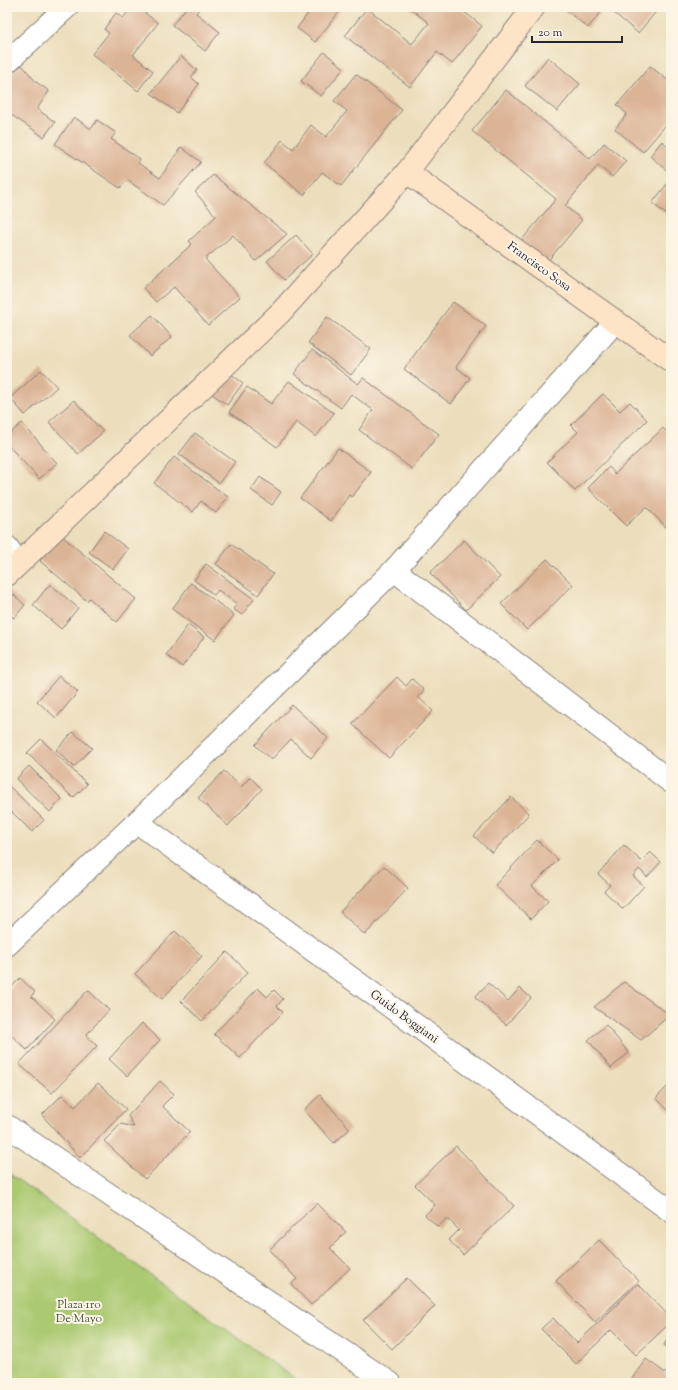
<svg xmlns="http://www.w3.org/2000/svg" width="678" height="1390" viewBox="0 0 678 1390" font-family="'Sorts Mill Goudy',serif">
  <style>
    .green { fill: #aac971; stroke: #667656 }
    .building { fill: #dbb496 }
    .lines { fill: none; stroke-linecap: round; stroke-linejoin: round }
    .street-casing { stroke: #87807c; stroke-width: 24 }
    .secondary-casing { stroke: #87807c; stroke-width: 24 }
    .street { stroke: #fff; stroke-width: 22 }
    .secondary { stroke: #fee4c6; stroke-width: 22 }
    .labels { text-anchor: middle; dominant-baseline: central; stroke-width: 4; stroke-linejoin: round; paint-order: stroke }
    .street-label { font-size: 12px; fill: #22223b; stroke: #fcf5e5 }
    .park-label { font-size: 12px; fill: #4b544b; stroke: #fcf5e5 }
  </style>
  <rect width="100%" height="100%" fill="#fcf5e5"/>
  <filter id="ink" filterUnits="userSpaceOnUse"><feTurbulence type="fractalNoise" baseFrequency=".025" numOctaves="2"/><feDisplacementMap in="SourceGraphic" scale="8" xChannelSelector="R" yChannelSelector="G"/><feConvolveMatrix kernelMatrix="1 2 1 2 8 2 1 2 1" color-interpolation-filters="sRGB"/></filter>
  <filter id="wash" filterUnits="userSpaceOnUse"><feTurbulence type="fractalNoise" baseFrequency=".012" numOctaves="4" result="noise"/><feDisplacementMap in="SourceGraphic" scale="16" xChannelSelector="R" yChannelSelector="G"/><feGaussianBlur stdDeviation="0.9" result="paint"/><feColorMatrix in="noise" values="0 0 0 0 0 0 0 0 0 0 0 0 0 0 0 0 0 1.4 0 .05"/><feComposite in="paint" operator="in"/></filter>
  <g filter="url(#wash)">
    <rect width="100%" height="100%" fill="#ecdebc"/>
    <path class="green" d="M7,1172L301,1383H7Z"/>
    <g id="blocks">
      <g class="building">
        <path d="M132,7H137L158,23L133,55L153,71L138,91L92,54L109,33L104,29L116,13L123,18Z"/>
        <path d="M187,7H201L196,13L220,32L205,51L172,25Z"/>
        <path d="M313,7H343L315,42L297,28Z"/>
        <path d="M408,7H458L482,26L452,64L437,52L410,87L345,36L367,8L412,44L429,23Z"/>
        <path d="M562,7H605L588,28Z"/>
        <path d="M607,7H660L638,33Z"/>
        <path d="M324,52L344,68L321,96L301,81Z"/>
        <path d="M181,56L197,70L191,77L199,84L177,113L151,93Z"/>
        <path d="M548,57L580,84L557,111L525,86Z"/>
        <path d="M22,65L36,82L49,91L37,109L55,122L44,137L7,112V104L12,100L7,94V76Z"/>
        <path d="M650,66L671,83V119L643,152L615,129L627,114L617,105Z"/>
        <path d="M356,74L402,110L341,186L322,172L304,195L264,163L282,140L293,149L311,125L326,137L347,111L334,101Z"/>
        <path d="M506,90L590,159L604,143L626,161L612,177L598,165L565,206L582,220L547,262L521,241L556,199L472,131Z"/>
        <path d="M74,117L91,129L97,120L116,133L111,139L140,159L138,163L160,178L181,147L201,162L163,205L127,180L120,188L55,144Z"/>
        <path d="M662,141L671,149V174L650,156Z"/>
        <path d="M213,175L287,234L256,261L233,235L205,259L240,297L208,325L174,287L156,302L143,288L192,244L189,241L216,216L195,192Z"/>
        <path d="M671,179V218L652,203Z"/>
        <path d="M296,235L313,254L284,280L267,261Z"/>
        <path d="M453,302L486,326L456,367L470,378L451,404L404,369Z"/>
        <path d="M152,315L172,337L150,356L130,335Z"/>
        <path d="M327,317L371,349L351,375L308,343Z"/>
        <path d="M312,350L358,384L363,378L439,434L412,469L359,430L373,410L351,394L341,408L294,374Z"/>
        <path d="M41,370L57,387L25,415L10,398Z"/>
        <path d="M227,371L243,383L227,405L211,393Z"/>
        <path d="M289,381L334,413L316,437L296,422L277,447L229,412L247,387L271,404Z"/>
        <path d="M603,394L620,411L630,402L647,420L575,491L547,462L578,432L571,425Z"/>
        <path d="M74,400L103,432L78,454L49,422Z"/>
        <path d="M22,423L57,463L39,479L7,444V436Z"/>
        <path d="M663,428L671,437V532L646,507L626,526L588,488L609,467L615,474Z"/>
        <path d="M195,433L235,462L219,483L179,454Z"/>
        <path d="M338,448L371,472L352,497L349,495L331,521L300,498Z"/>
        <path d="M174,457L228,497L216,513L201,501L193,512L154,483Z"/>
        <path d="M260,477L281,492L272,505L251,490Z"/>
        <path d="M104,531L128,549L113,569L89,552Z"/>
        <path d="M62,536L136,599L117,622L89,598L87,601L40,561Z"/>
        <path d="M464,540L500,577L466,610L430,573Z"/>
        <path d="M231,544L273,574L258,595L216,564Z"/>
        <path d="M547,559L573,585L527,630L501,604Z"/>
        <path d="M206,564L254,599L242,615L233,609L237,604L218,590L214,595L194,580Z"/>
        <path d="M191,583L234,615L215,640L172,609Z"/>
        <path d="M50,584L78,608L61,629L33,605Z"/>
        <path d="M7,589L25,605L14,618L7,612Z"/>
        <path d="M188,625L204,637L182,667L166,655Z"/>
        <path d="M59,676L78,692L56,718L37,701Z"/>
        <path d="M397,677L406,686L412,679L424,690L418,697L433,711L389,758L352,724Z"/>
        <path d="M292,705L328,738L311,758L291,739L271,760L255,745Z"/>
        <path d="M73,732L92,748L74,767L56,750Z"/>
        <path d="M41,739L87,784L73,798L27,753Z"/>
        <path d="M29,766L62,799L50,812L16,779Z"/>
        <path d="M224,771L241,787L250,777L262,789L228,826L198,798Z"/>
        <path d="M7,784L44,820L32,832L7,807Z"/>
        <path d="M511,797L529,814L492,853L474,836Z"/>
        <path d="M537,840L558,860L532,886L548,901L531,919L495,885Z"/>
        <path d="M624,845L641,861L650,852L661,862L647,877L639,869L633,876L644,886L623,909L604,891L610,885L598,874Z"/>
        <path d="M384,866L408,888L365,935L340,912Z"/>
        <path d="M175,931L202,956L162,999L135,974Z"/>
        <path d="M227,952L248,972L202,1021L181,1001Z"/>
        <path d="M20,978L35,992L31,996L55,1019L27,1050L7,1031V992Z"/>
        <path d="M624,982L670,1015L641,1040L594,1007Z"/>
        <path d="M488,983L508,1001L520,988L531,998L506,1025L475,997Z"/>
        <path d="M258,988L267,997L274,990L283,999L277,1006L283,1012L240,1058L214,1034Z"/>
        <path d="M88,990L109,1010L86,1035L97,1046L52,1093L19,1064Z"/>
        <path d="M142,1023L160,1040L127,1076L109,1059Z"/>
        <path d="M606,1025L629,1053L611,1068L588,1040Z"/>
        <path d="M160,1081L174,1094L162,1106L190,1132L145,1179L104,1141L121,1124L134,1127L128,1116Z"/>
        <path d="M98,1083L126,1109L80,1158L42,1115L62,1095L75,1107Z"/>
        <path d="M671,1083V1112H670L656,1098Z"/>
        <path d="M320,1095L350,1129L334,1143L304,1110Z"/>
        <path d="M456,1146L514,1206L463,1255L449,1240L459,1230L447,1218L438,1227L425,1215L435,1205L415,1185Z"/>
        <path d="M317,1203L346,1232L330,1248L350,1268L311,1305L291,1284L297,1279L269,1250Z"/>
        <path d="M599,1240L639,1281L595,1322L556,1281Z"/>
        <path d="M407,1278L435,1306L392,1349L363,1320Z"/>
        <path d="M638,1284L671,1318V1322L636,1355L611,1330L576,1364L541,1329L553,1318L577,1343Z"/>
        <path d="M671,1334V1349L664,1345Z"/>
        <path d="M646,1359L671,1377V1383H629Z"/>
      </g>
    </g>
  </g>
  <g filter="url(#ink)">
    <use href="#blocks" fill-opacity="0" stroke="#87807c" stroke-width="1"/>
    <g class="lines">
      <defs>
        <g id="street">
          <path d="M7,62L67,7"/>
          <path d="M7,547L19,563"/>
          <path d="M394,570L671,782"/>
          <path d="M137,822L671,1211"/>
          <path d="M7,945L137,822L394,570L615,322"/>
          <path d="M7,1126L390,1383"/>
        </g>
        <g id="secondary">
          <path d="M407,172L671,361"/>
          <path d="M7,575L281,312L407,172L534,7"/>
        </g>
      </defs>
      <use href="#street" class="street-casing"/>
      <use href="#secondary" class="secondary-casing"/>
      <use href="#street" class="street"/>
      <use href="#secondary" class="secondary"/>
    </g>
  </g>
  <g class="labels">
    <g class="street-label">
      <text transform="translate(539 267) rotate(36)">Francisco Sosa</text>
      <text transform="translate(404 1017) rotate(36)">Guido Boggiani</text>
    </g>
    <g class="park-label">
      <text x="79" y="1305">Plaza 1ro<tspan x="79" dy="14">De Mayo</tspan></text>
    </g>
  </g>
  <rect width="678" height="1390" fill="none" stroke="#fcf5e5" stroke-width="24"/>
  <path d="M532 36v6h90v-6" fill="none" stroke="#22223b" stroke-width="2"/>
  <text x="538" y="36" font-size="12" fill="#22223b" stroke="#fcf5e5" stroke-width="3" paint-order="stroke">20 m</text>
</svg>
